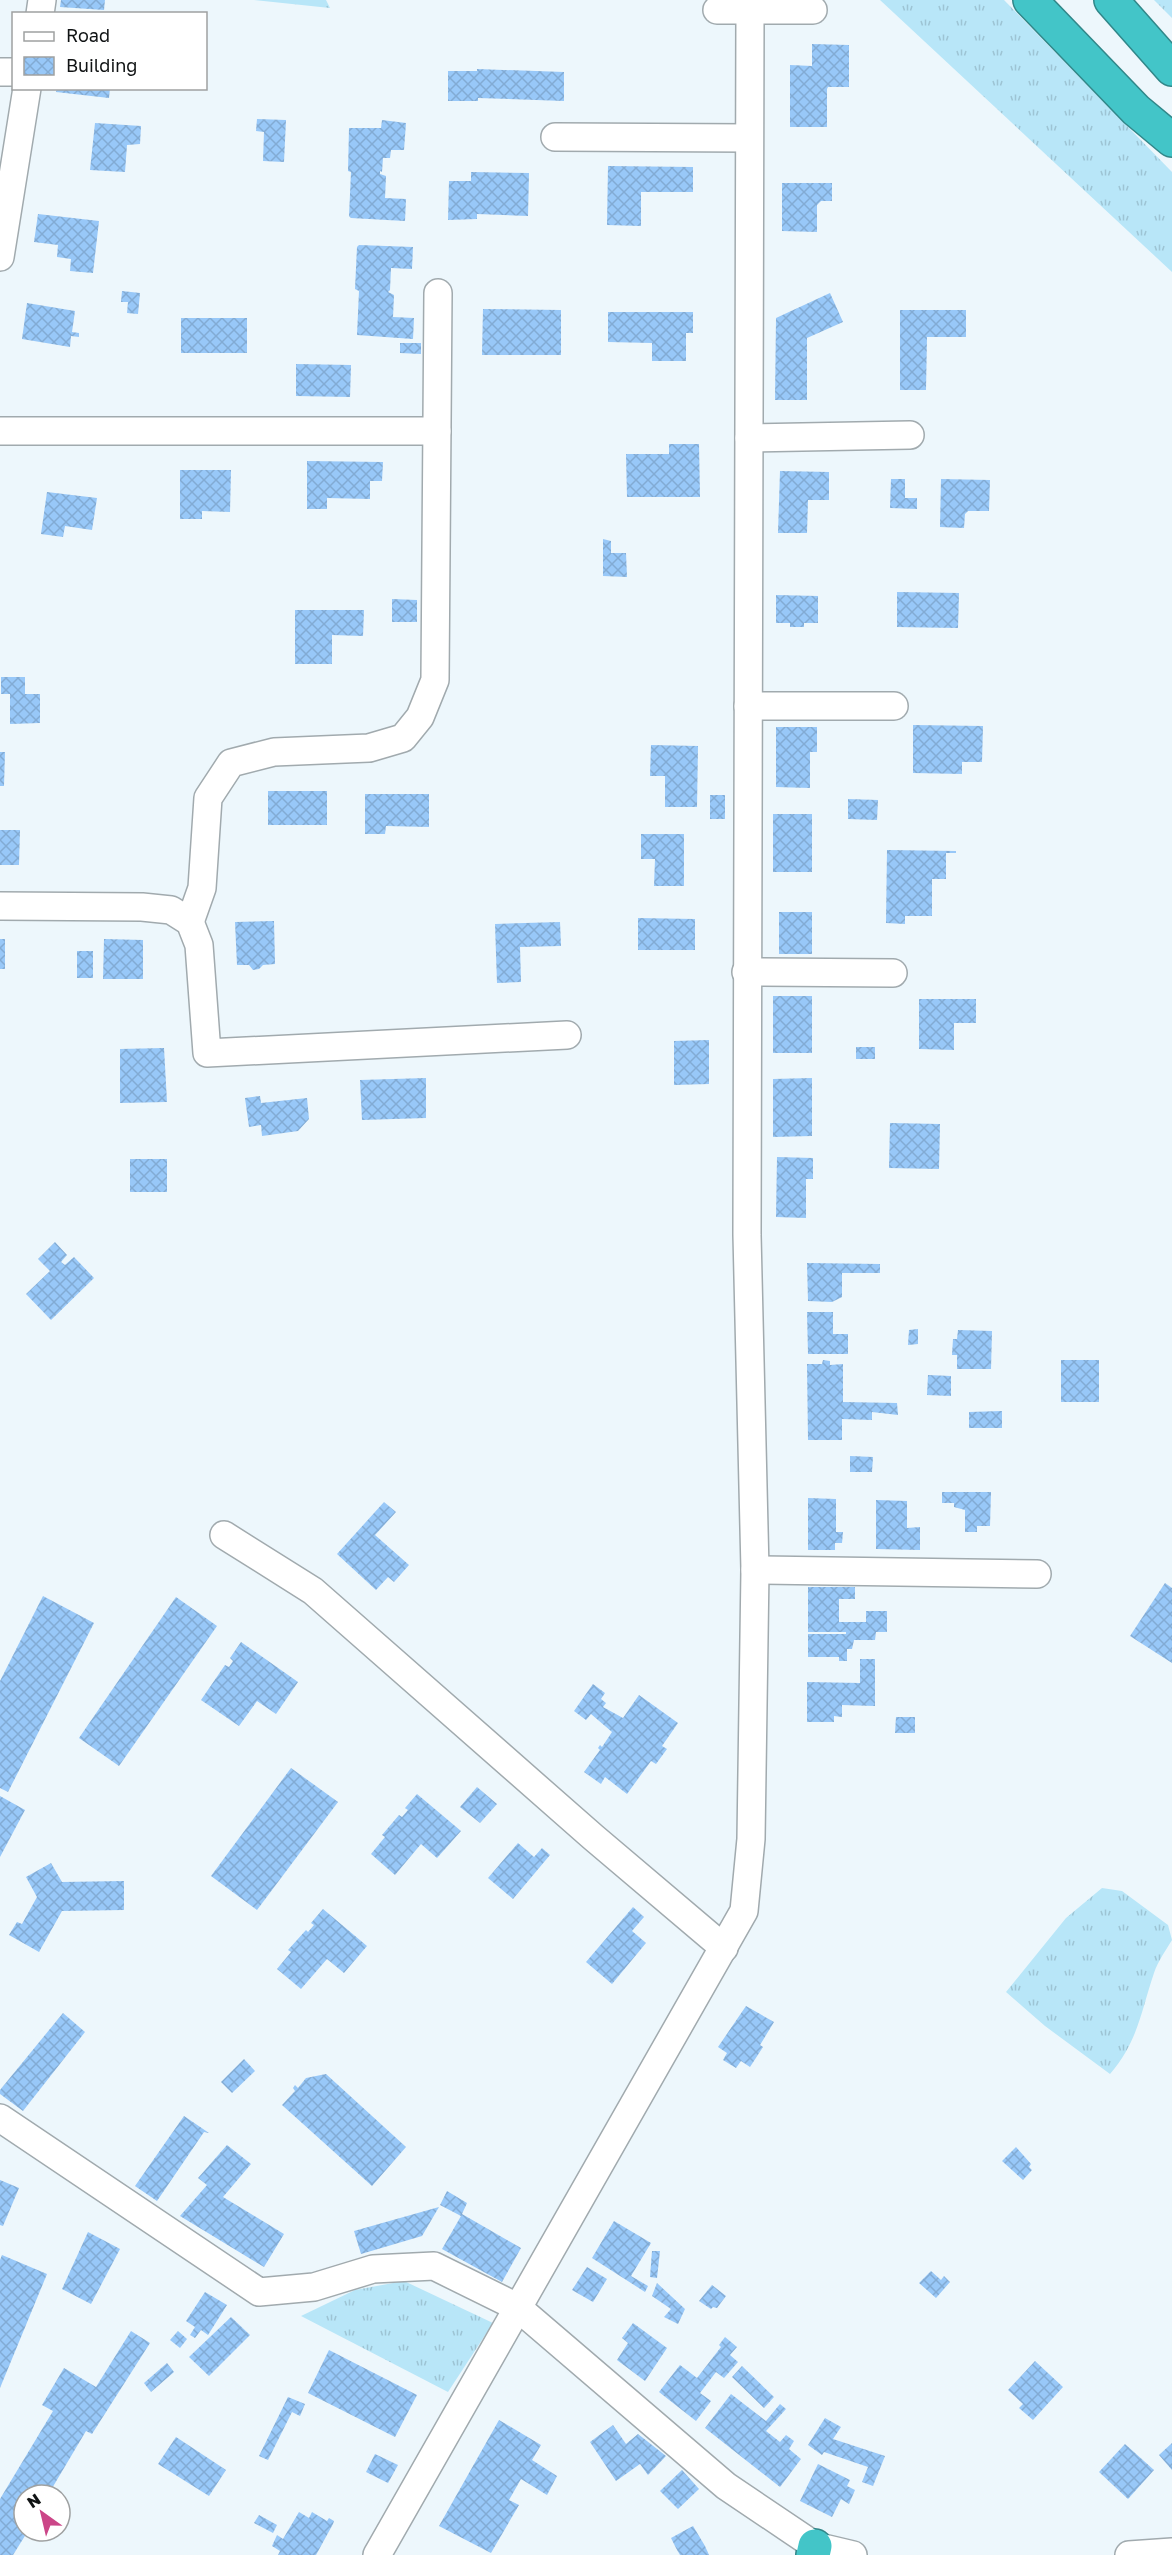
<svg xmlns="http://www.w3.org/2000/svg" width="1172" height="2555" viewBox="0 0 1172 2555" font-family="'Golos Text',sans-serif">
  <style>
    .grass { fill: url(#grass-tufts) }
    .building { fill: url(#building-cross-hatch) }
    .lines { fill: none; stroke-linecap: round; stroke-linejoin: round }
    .minor-casing { stroke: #a1aaae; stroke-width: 30 }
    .highway-casing { stroke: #318789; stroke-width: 36 }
    .minor { stroke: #fff; stroke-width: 27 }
    .highway { stroke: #43c5c8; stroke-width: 33 }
  </style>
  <defs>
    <pattern id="grass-tufts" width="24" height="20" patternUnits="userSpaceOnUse" patternTransform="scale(1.5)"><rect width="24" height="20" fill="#b8e6f8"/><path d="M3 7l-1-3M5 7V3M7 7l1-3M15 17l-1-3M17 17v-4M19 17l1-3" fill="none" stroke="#9dc4d4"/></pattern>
    <pattern id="building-cross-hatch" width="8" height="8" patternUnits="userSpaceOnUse" patternTransform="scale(1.5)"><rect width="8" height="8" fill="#98c8f8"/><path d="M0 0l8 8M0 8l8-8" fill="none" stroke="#82abd4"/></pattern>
  </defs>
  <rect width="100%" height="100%" fill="#edf7fc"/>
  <g class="grass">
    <path d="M254,0H326L330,8Z"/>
    <path d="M880,0H1004L1172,172V272Z"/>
    <path d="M1154,0H1172V18Z"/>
    <path d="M1102,1888L1122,1891L1168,1925L1172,1940C1166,1950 1158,1961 1154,1973C1141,2011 1138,2042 1110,2074L1045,2026L1006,1992L1066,1918Z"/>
    <path d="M404,2281L493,2323L448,2392L301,2316L355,2290Z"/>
  </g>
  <g class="building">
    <path d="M61,0H105L104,10L60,7Z"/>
    <path d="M812,44L849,45V87H828L827,89V127H790V65L812,66Z"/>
    <path d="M477,69L564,72V101L478,98V101H448V71H477Z"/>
    <path d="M57,88H110L109,98L56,92Z"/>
    <path d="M257,119L286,120L284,162L263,161L264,132L256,131Z"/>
    <path d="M382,120L406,123L404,150H391L390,158H383L382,172L380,171V174L386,176L385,198L406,199L405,221L351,218L349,216L351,172L348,171L349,128H381Z"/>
    <path d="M95,123L141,126L140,144L127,145L125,172L90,170Z"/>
    <path d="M608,166L693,167V192H641V226L607,225Z"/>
    <path d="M471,172L529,173L528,216L477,214V219L448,220L449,181H471Z"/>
    <path d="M782,183H832V201H821L817,205V232L782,231Z"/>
    <path d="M38,214L99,221L93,273L70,271L71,259L57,257L58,245L34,242Z"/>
    <path d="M359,245L413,247L412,269L391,268L390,290L388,292L394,295L393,317L414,318L413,339L357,335L359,291L355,289L357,247Z"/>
    <path d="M122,291L140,293L138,314L127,313L128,302H121Z"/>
    <path d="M830,293L843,322L807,338V400H775L776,318Z"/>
    <path d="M27,303L75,311L72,332L79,333V337L71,336L70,347L22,339Z"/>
    <path d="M483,309L561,310V355H482Z"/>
    <path d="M900,310H966V337H927L926,390H900Z"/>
    <path d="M608,312H693V333H686V361H652V343L608,342Z"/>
    <rect x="181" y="318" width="66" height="35"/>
    <path d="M400,343H421V354L400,353Z"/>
    <path d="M296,364L351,365L350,397L296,396Z"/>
    <path d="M669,444H699L700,497H627L626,454H669Z"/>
    <path d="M307,461L383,462L382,481H370V499L327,498V509H307Z"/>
    <path d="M180,470H231L230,512L202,511V519H180Z"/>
    <path d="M780,471L829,472V500H808L807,533H778Z"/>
    <path d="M891,479H905V498H917V509L890,508Z"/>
    <path d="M941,479L990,480L989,511H968L965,514L964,528L940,527Z"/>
    <path d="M47,492L97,498L92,530L65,526L63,537L41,534Z"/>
    <path d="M603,539L611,541V553H626L627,577L603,576Z"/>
    <path d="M897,592L959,593L958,628L897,627Z"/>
    <path d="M776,595L818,596V623H804V627H790V623H776Z"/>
    <path d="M392,599L417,600V622H392Z"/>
    <path d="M295,610H364L363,636L332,635V664H295Z"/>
    <path d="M1,677H25V694H40V723L10,724V694H1Z"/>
    <path d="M913,725L983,726L982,762H962V774L913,773Z"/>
    <path d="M776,727H817V752H810V788L776,787Z"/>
    <path d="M651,745L698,746L697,807H665V776H650Z"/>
    <path d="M0,752H5L4,786H0Z"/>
    <rect x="268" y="791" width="59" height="34"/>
    <path d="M365,794H429V827L386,826L385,834H365Z"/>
    <rect x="710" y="795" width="15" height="24"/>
    <path d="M848,799L878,800L877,820L848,819Z"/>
    <rect x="773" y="814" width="39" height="58"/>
    <path d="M0,830H20L19,865H0Z"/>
    <path d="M641,834H684V886H654L655,859H641Z"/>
    <path d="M887,850L956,851V853H946V879H932V916H905V924L886,923Z"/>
    <rect x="779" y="912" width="33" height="42"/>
    <path d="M638,918L695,919V950H638Z"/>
    <path d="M274,921L275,964L263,965L259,969L253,970L249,965H237L235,922Z"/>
    <path d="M560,922L561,946L520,947L521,982L497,983L495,924Z"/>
    <rect x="0" y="939" width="5" height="30"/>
    <path d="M104,939L143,940V979H103Z"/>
    <rect x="77" y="951" width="16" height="27"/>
    <rect x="773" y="996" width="39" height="57"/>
    <path d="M919,999H976V1023H954V1050L919,1049Z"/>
    <path d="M709,1040V1084L674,1085V1041Z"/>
    <rect x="856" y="1047" width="19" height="12"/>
    <path d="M164,1048L167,1102L120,1103V1049Z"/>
    <path d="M426,1078V1118L362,1120L360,1080Z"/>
    <path d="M812,1078V1136L773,1137V1079Z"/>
    <path d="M260,1096L261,1103L307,1098L309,1119L298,1131L262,1136L261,1125L249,1127L245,1098Z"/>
    <path d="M890,1123L940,1124L939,1169L889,1168Z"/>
    <path d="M777,1157L813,1158V1179H806V1218L776,1217Z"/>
    <rect x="130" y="1159" width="37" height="33"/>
    <path d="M55,1242L67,1255L61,1262L65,1265L74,1257L94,1278L51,1320L26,1294L50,1271L38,1259Z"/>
    <path d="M807,1263L880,1264V1273H842V1297L832,1302L808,1301Z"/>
    <path d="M807,1312H833V1334H848V1354H808Z"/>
    <path d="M918,1329V1344L908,1345L909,1330Z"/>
    <path d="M958,1330L992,1331L991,1369H957V1355H952L953,1339H957Z"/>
    <path d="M823,1360L830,1361V1365L843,1364V1402L897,1403L898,1415L872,1412V1420L842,1419V1440H808L807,1364H822Z"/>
    <rect x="1061" y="1360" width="38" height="42"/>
    <path d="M928,1375L951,1376V1396L927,1395Z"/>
    <path d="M1002,1411V1428H969V1412Z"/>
    <path d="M850,1456L873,1457L872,1472H850Z"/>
    <path d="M942,1492H991L990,1526H977V1532H965V1510L954,1507V1503H942Z"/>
    <path d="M808,1498L836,1499V1532H843L842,1543H835V1550H808Z"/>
    <path d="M876,1500L907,1501V1528L920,1527V1550L876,1549Z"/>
    <path d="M384,1502L396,1512L375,1535L409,1565L394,1582L388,1577L376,1590L337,1554Z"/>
    <path d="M1165,1583L1172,1588V1663L1130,1636Z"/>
    <path d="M808,1587H855V1599H839V1622H866V1611H887V1632H876L875,1640H854L852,1649H847V1661H839V1657H808V1634H846V1632H808Z"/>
    <path d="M43,1596L94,1623L8,1792L0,1788V1681Z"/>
    <path d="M176,1597L217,1626L119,1766L79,1738Z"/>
    <path d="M241,1642L298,1682L276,1714L257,1701L239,1726L201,1700L225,1665L229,1667L233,1661L230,1658Z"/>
    <path d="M860,1659H875V1706L842,1705V1717L834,1716V1722H807V1682L860,1683Z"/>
    <path d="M593,1684L605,1693L601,1699L606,1703L603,1707L623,1718L639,1695L678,1723L662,1746L667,1749L656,1764L651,1761L627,1794L605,1777L601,1784L584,1772L600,1750L598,1748L600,1745L602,1747L612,1732L591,1714L586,1720L574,1711Z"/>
    <path d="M896,1717H915V1733H895Z"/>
    <path d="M291,1768L338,1802L257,1910L211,1876Z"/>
    <path d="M477,1787L497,1804L480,1823L460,1807Z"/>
    <path d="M417,1794L461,1831L437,1858L421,1844L395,1875L371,1854L385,1837L382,1835L399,1815L402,1817L408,1810L405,1808Z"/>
    <path d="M0,1796L25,1810L0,1857Z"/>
    <path d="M518,1843L534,1857L542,1848L550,1855L513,1899L488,1878Z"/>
    <path d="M51,1863L62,1882L124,1881V1910L62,1911L39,1952L9,1935L17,1922L22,1924L37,1897L26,1877Z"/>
    <path d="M633,1907L644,1917L632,1931L646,1943L612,1984L586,1962Z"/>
    <path d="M323,1909L367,1946L344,1973L327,1959L301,1989L277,1969L291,1952L288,1950L306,1930L308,1932L314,1925L311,1923Z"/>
    <path d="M746,2006L774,2022L760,2045L763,2047L750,2067L741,2061L736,2068L723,2060L727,2053L718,2047Z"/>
    <path d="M63,2013L85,2032L23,2111L0,2094V2090Z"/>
    <path d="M244,2059L255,2071L232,2093L221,2082Z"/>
    <path d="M326,2074L406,2147L372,2186L282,2105L295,2091L293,2088L295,2085L298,2088L306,2078Z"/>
    <path d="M184,2116L209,2133L204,2132L157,2201L135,2186Z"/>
    <path d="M227,2145L251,2164L223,2197L284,2234L264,2267L180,2216L207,2185L198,2178Z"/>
    <path d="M1016,2147L1031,2164L1029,2167L1032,2170L1023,2180L1002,2161Z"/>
    <path d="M0,2180L19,2188L3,2226L0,2225Z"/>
    <path d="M447,2191L467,2203L462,2214L521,2248L502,2282L442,2249L461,2216L440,2205Z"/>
    <path d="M439,2207L422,2236L361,2254L354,2231Z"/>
    <path d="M614,2221L651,2243L631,2276L648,2286L645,2292L592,2258Z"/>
    <path d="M88,2232L120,2249L91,2304L62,2289Z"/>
    <path d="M652,2251H660L657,2278L650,2277Z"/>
    <path d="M2,2255L47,2274L0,2388V2260Z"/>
    <path d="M587,2267L607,2279L593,2302L572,2290Z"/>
    <path d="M931,2271L941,2280L944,2276L950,2282L936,2298L919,2283Z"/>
    <path d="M657,2283L685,2309L678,2324L664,2317L671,2309L652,2296Z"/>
    <path d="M712,2285L726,2296L717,2308L713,2307L711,2309L699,2301Z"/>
    <path d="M205,2292L227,2305L208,2335L201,2330L195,2338L190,2335L195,2327L186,2321Z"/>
    <path d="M231,2317L250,2335L209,2376L189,2357Z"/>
    <path d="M633,2323L667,2348L645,2381L617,2360L628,2343L622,2338Z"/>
    <path d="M131,2331L150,2343L92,2434L86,2431L48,2495H24V2531H28L13,2555H0V2499L53,2411L42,2405L64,2368L96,2387Z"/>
    <path d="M178,2331L187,2339L180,2348L170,2340Z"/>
    <path d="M725,2337L737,2347L730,2355L738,2362L724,2378L716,2372L700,2393L711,2401L696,2421L659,2392L680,2365L697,2378L721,2347L719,2345Z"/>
    <path d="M329,2350L417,2395L395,2437L308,2393Z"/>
    <path d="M1035,2361L1063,2387L1033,2420L1019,2408L1023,2404L1008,2390Z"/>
    <path d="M167,2363L174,2372L151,2392L144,2383Z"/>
    <path d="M742,2366L774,2397L764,2408L732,2377Z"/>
    <path d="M731,2394L766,2421L780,2404L786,2409L766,2431L780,2442L786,2435L794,2441L789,2449L801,2459L780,2487L705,2428Z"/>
    <path d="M288,2397L305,2404L300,2416L292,2412L268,2460L259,2456Z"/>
    <path d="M825,2418L841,2427L833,2439L885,2456L873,2486L862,2482L868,2467L824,2452L822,2455L808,2445Z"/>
    <path d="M499,2420L541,2445L532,2460L557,2476L547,2495L521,2479L509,2500L519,2505L491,2553L439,2526Z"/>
    <path d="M613,2425L626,2444L638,2434L666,2456L648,2475L640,2464L616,2481L590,2442Z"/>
    <path d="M176,2437L226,2470L209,2496L158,2464Z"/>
    <path d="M1172,2443V2470L1159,2455Z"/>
    <path d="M1125,2444L1154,2470L1128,2499L1099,2472Z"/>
    <path d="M375,2454L398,2465L388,2483L366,2472Z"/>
    <path d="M818,2464L850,2480L847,2486L855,2490L849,2504L841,2499L832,2517L800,2501Z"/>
    <path d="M682,2470L699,2489L678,2509L660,2491Z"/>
    <path d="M299,2512L309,2518L312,2512L327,2521L329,2518L334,2521L333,2524L316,2555H278L280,2551L272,2546L277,2535L283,2539Z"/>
    <path d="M259,2515L277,2525L273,2533L254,2523Z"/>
    <path d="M693,2526L705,2546L709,2555H680L676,2548L671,2538Z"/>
  </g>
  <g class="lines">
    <defs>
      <g id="minor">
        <path d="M717,10H813"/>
        <path d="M40,14L42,0"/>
        <path d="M0,72H14"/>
        <path d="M555,137L749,138"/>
        <path d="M0,257L27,88"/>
        <path d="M0,431H437"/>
        <path d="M749,438L910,435"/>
        <path d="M748,706H894"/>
        <path d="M0,906L142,907L171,910L190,922L199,945L207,1053L567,1035"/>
        <path d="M190,922L202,888L208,798L231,763L274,752L369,748L403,738L420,717L435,680L438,293"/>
        <path d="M746,972L893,973"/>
        <path d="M224,1535L313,1591L593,1837L724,1948"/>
        <path d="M755,1570L1037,1574"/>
        <path d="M0,2118L259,2292L314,2287L373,2269L434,2266L517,2307L726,2486L815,2546L853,2555"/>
        <path d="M377,2555L744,1911L751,1839L755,1570L747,1235L750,12"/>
        <path d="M1129,2555L1172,2552"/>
      </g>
      <g id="highway">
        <path d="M1030,0L1136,110L1172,140"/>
        <path d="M1111,0L1172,69"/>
        <path d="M813,2555L815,2546"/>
      </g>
    </defs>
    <use href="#minor" class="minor-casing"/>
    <use href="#highway" class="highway-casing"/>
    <use href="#minor" class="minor"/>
    <use href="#highway" class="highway"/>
  </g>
  <rect x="12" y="12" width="195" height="78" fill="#ffffff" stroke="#9fa1a1" stroke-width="1.5"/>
  <rect x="24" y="32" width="30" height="9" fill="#ffffff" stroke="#9fa1a1" stroke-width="1.5"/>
  <text x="66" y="42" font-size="18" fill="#101314">Road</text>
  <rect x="24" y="57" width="30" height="18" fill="url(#building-cross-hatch)" stroke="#9fa1a1" stroke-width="1.5"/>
  <text x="66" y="72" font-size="18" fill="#101314">Building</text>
  <g transform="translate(42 2513) rotate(326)"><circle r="28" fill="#ffffff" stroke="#9fa1a1" stroke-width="1.5"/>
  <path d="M0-4.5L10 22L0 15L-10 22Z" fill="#cb4688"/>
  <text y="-9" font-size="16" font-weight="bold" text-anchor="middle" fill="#101314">N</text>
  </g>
</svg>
